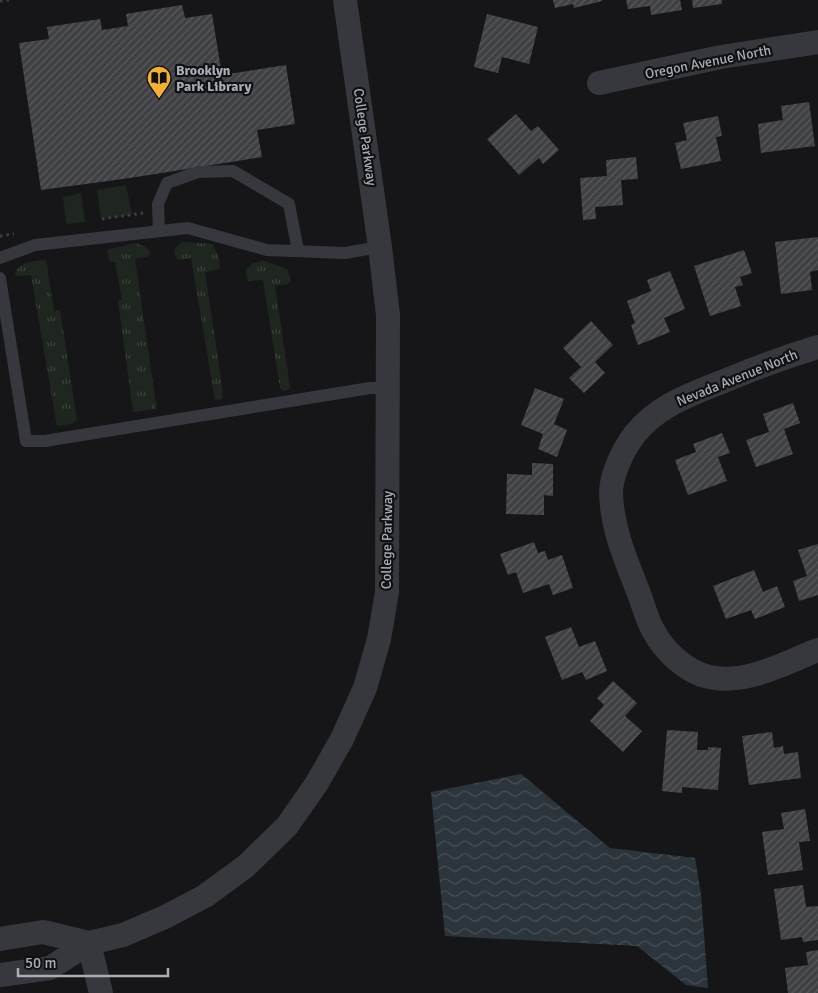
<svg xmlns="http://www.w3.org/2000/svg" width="818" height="993" viewBox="0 0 818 993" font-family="Signika,sans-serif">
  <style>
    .grass { fill: url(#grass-tufts) }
    .garden { fill: #1e261f }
    .water { fill: url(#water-waves) }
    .building { fill: url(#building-hatch) }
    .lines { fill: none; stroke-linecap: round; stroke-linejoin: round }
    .path { stroke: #3d3f44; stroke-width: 3; stroke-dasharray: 2.5 4; stroke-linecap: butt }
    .lane { stroke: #37383d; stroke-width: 12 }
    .street { stroke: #37383d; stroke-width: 24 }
    .labels { text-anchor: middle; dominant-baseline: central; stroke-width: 4.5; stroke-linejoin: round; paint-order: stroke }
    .street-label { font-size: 14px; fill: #a8adb8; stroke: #111113 }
    .poi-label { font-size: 14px; font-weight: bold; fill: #a8adb8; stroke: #111113; text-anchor: start }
  </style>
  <defs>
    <pattern id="grass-tufts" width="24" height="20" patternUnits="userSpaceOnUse" patternTransform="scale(1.25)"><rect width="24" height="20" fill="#1e261f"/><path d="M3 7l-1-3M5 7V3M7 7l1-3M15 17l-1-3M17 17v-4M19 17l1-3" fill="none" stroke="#3c433d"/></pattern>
    <pattern id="water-waves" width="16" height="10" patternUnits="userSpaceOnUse" patternTransform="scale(1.25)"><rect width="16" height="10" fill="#2c353c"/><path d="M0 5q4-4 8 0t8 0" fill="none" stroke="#485056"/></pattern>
    <pattern id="building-hatch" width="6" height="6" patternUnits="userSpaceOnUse" patternTransform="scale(1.25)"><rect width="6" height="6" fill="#404145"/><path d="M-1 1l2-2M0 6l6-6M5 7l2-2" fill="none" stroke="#595a5e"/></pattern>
  </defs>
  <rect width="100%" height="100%" fill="#161618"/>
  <g class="grass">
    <path d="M182,242L212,244C216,252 222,260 219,269L205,272L223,392L222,399L215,400L191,258L178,260C171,252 175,248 182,242Z"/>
    <path d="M136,243L146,247L151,254L146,257L135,259L156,404V409L135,412L133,411L118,301L122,299L115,262H110L107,250Z"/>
    <path d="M46,260L54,311L60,310L77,420L71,424L57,426L31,275L16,276L15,272C22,261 34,261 46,260Z"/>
    <path d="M264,261L287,269L291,280L288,284L275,286L290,387L289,389L284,391L280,388L263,280L249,281C240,269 252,262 264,261Z"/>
  </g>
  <g class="garden">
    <path d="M126,185L132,215L101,219L97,190Z"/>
    <path d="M81,193L85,222L66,224L63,197Z"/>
  </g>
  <path class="water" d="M521,774L610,848L695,858L701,894L708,988L686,985L637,946L445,936L431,792Z"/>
  <g class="building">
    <path d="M553,0H602V1L574,8L573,4L555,8Z"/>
    <path d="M626,0H680L682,10L651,15L650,6L628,9Z"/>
    <path d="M692,0H722V4L693,8Z"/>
    <path d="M182,5L185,18L212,14L222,75L286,65L295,124L257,130L262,157L130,178L41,190L19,43L49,39L47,27L100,19L102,30L128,26L126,14Z"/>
    <path d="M487,14L538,27L529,64L502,57L498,73L474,67Z"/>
    <path d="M809,102L815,146L761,153L758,124L783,120L781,106Z"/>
    <path d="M516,114L531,131L538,126L559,150L543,164L539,158L519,175L487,139Z"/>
    <path d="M718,116L722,136L716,137L721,161L681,169L675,143L687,140L683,123Z"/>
    <path d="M636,157L638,179L621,180L623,205L595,207L596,219L583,220L580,178L607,176L606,160Z"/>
    <path d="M818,237V270L810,272L812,290L781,294L775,242Z"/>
    <path d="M744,250L752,273L740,277L743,285L735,287L741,306L710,316L694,266Z"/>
    <path d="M670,271L685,309L664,318L670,332L638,345L631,325L635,323L627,301L651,291L647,280Z"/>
    <path d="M591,321L613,345L595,362L605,373L584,393L569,378L581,367L563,348Z"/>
    <path d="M535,388L564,399L554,424L567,430L557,457L538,449L543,434L521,425Z"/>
    <path d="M793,403L800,423L784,429L793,454L756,467L746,440L769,432L763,414Z"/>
    <path d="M722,433L730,453L718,457L727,481L688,495L675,460L696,452L693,444Z"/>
    <path d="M532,463L553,464V496L544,495V515L506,514L507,474L532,475Z"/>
    <path d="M534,542L538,553L545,551L548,560L562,555L573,588L553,595L549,584L523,593L516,572L508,575L500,554Z"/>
    <path d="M818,544V595L799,601L793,581L807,576L798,550Z"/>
    <path d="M754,570L763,592L777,586L785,607L755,619L751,610L726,619L713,586Z"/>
    <path d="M571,627L579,647L595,641L607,671L586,680L582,672L562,680L545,637Z"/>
    <path d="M613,681L637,703L625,716L642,731L623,752L590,721L604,705L597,698Z"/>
    <path d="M667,730L698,732L697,750H708V747L721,748L718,790L682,787V793L662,791Z"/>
    <path d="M772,732L774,748L783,746L784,754L798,752L801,778L749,785L742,736Z"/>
    <path d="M805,809L810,841L799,842L803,870L768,875L762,832L784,829L781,813Z"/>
    <path d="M803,885L806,907L818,906V940L803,942L802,937L781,940L774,889Z"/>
    <path d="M818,950V993H788L785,968L808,965L806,952Z"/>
  </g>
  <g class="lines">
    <g class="path">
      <path d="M0,1L9,0"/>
      <path d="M102,219L143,213"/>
      <path d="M0,236L14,234"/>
    </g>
    <g class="lane">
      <path d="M159,231L158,204L167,183L198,172L233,171L289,204L298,251"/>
      <path d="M0,258L35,245L188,228L267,250L345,253L380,247"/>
      <path d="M0,278L26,441H45L370,388H388"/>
    </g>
    <g class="street">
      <path d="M599,83L721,57L818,42"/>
      <path d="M818,347C788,356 758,367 729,379C695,393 659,404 635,434C624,448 611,474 611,493C612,528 625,558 638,591C643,603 646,618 653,630C663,650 686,672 709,677C747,685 784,663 818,650"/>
      <path d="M0,939L43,932L89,943"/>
      <path d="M89,943L101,993"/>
      <path d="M0,975L50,968L89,943L123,935L165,917L205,896L246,866L287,826L317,783L342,739L365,688L379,639L387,592L388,315L380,247L345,0"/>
    </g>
  </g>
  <defs>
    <symbol id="library-pin" viewBox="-11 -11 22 30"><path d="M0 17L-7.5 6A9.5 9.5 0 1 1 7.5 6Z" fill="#f2b134" stroke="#111113"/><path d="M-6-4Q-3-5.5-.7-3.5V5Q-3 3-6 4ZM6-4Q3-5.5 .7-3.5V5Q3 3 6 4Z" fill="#111"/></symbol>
  </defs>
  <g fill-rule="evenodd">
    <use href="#library-pin" x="145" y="64" width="28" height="38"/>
  </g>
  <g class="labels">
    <g class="street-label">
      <text transform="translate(708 62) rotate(-11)">Oregon Avenue North</text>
      <text transform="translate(365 137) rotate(82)">College Parkway</text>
      <text transform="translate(737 378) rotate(-22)">Nevada Avenue North</text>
      <text transform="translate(387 540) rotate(-89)">College Parkway</text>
    </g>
    <g class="poi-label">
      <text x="176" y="70">Brooklyn<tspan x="176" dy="16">Park Library</tspan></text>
    </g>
  </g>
  <path d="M18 968v8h150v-8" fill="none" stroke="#a8adb8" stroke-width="2.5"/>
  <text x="25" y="968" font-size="15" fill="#a8adb8" stroke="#111113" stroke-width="4" paint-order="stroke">50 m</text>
</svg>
